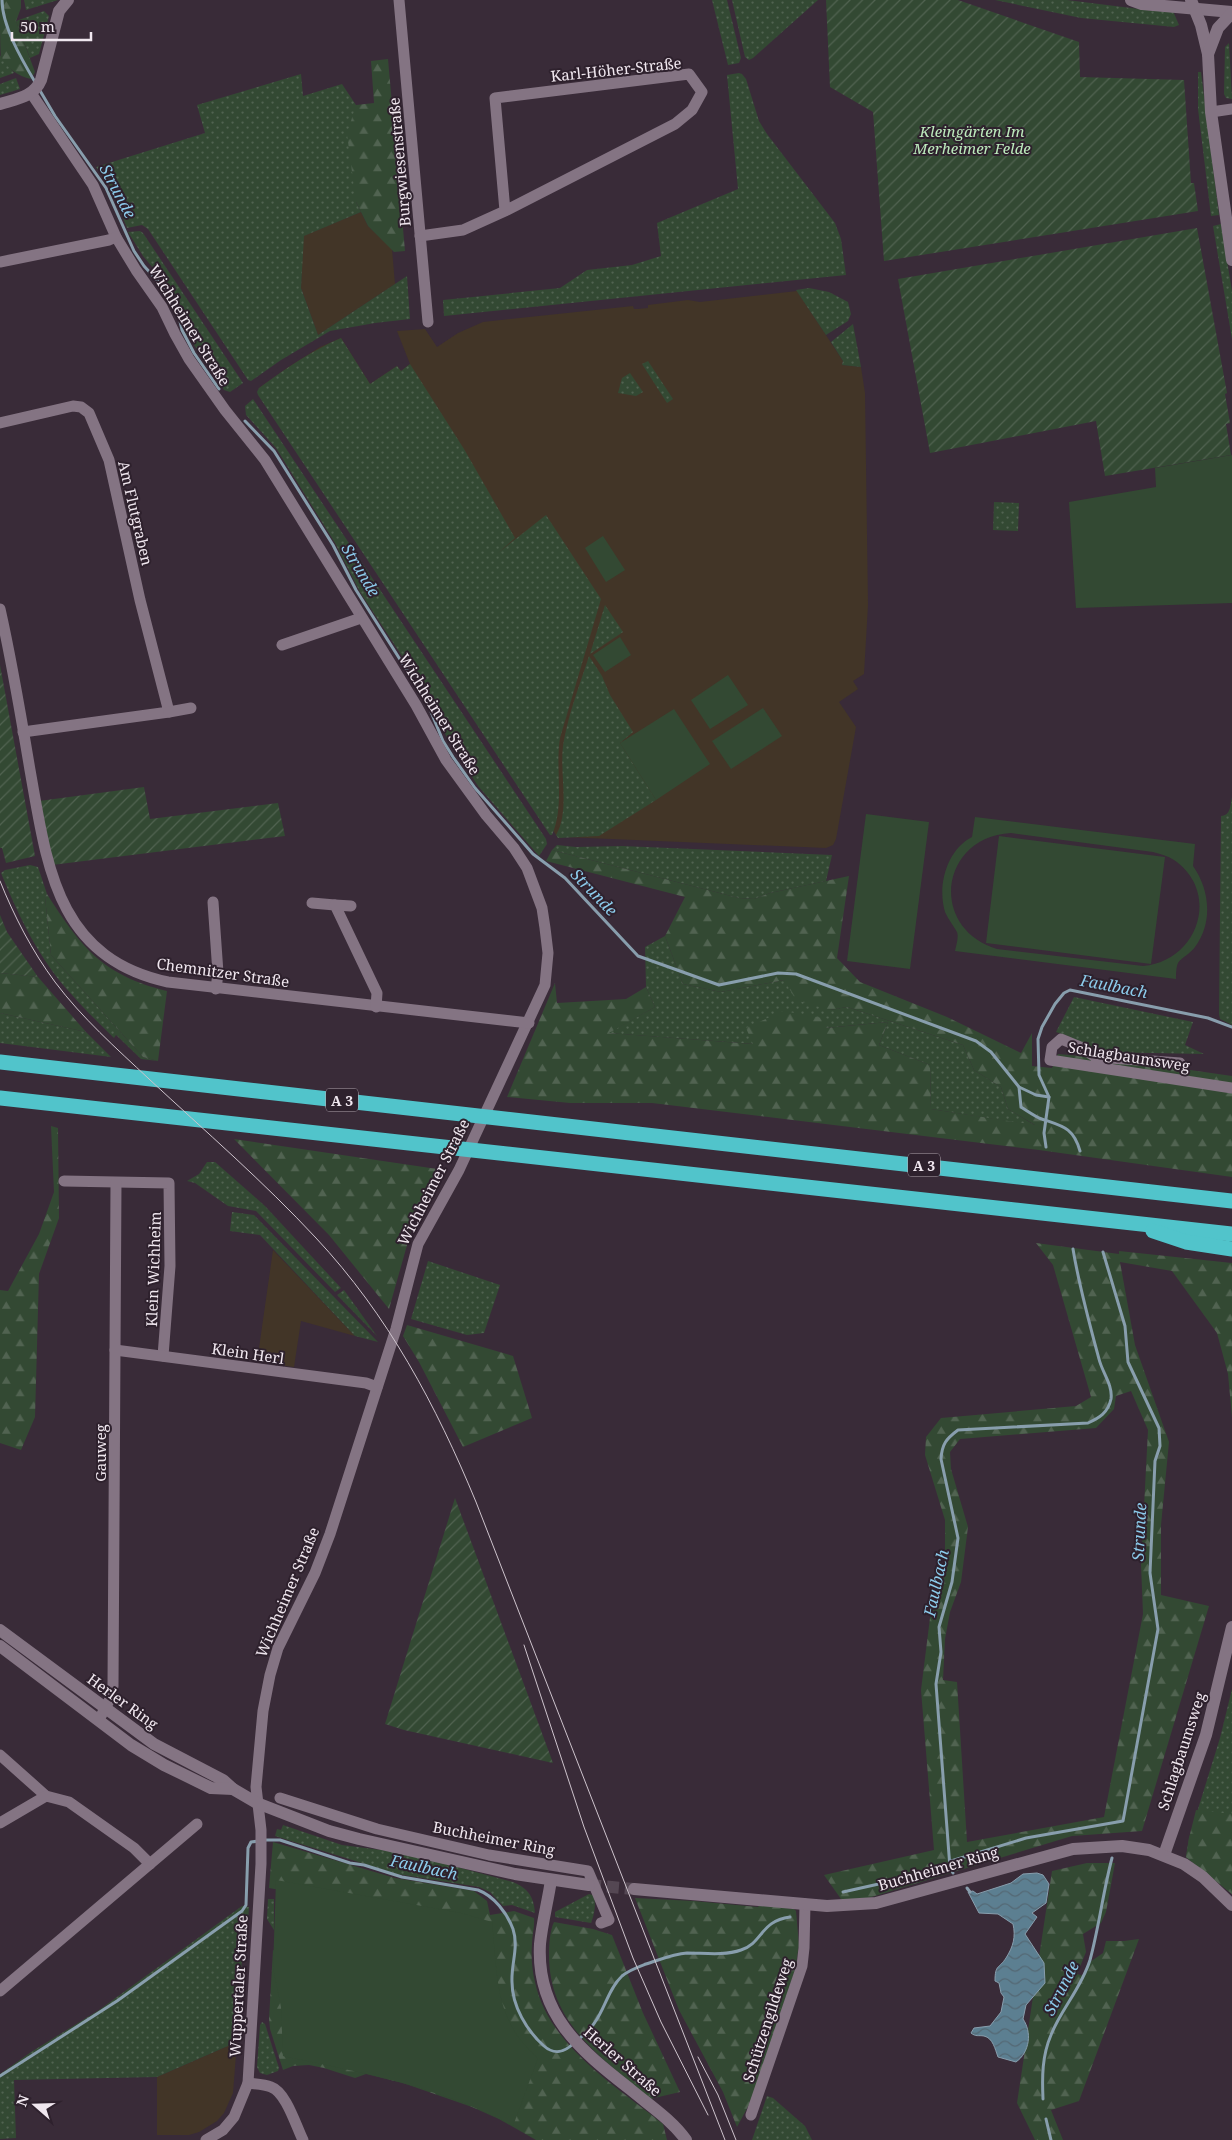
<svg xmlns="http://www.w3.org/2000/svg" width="1232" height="2140" viewBox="0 0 1232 2140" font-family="'Noto Serif',serif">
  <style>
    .education { fill: #423527 }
    .grass { fill: url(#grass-dots) }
    .forest { fill: url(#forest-firs); fill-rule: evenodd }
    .garden { fill: url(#garden-furrows) }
    .pitch { fill: #334933; fill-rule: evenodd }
    .water { fill: url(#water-waves); stroke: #889ead }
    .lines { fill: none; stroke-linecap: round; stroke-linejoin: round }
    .stream { stroke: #889ead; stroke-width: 3 }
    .secondary-tunnel { stroke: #544753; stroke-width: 12; stroke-dasharray: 12 6; stroke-linecap: butt }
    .street { stroke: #847483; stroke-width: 11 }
    .secondary { stroke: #847483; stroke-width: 12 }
    .highway { stroke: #51c4cb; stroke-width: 15 }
    .tram { stroke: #cec4cd; stroke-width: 1 }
    .labels { text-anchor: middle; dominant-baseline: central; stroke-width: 4; stroke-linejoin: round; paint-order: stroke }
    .shield { fill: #2e212d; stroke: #b6acb5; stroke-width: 1 }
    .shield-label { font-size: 14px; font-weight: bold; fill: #f0e7ef }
    .street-label { font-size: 15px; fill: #f0e7ef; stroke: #2e212d }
    .park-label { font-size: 15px; font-style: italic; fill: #bceabc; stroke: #2e212d }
    .water-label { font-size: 16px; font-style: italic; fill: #8ccbeb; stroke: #2e212d }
  </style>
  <defs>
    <pattern id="grass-dots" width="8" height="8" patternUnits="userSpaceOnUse" patternTransform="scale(1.25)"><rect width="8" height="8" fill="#334933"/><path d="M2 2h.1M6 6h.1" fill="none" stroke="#516351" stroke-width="1.8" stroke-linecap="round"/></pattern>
    <pattern id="forest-firs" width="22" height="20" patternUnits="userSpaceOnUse" patternTransform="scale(1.25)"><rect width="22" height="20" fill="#334933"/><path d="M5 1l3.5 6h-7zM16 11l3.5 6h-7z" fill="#516351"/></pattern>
    <pattern id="garden-furrows" width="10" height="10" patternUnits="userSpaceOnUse" patternTransform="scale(1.25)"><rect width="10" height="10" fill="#334933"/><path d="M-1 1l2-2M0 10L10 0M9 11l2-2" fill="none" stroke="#516351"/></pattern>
    <pattern id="water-waves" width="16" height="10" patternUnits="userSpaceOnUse" patternTransform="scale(1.25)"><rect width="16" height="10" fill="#5c7f91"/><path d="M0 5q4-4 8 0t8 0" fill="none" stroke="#546874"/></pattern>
  </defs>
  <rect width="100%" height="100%" fill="#392b38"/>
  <g class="education">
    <path d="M361,212L368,226L392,249L395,284L318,335L301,288L303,236Z"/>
    <path d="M797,291L843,361L842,365L861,367L865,393L868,605L864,674L853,681L858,689L839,702L856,727L836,839L833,845L826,848L564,837L558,838L259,388L287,368L320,347L341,338L370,384L397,366L401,371L410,364L397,331L425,329L437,347L458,333L483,322L633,306L634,309H638L648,308V305L688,300L700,302Z"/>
    <path d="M273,1250L355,1336L301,1321L294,1367L257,1362Z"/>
    <path d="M237,2042L233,2093L224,2113L217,2121L199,2132L189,2135H157V2077Z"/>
  </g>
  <g class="grass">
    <path d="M24,0H58L26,10Z"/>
    <path d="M712,0H727L741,58L739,63L728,65Z"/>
    <path d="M732,0H818L753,58L749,60L745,57Z"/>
    <path d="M995,0H1067L1139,9L1173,11L1179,25L1174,27L1081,18Z"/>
    <path d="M44,11L49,16L39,54L30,58L16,21Z"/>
    <path d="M1229,43L1232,99L1226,98L1224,94L1225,47Z"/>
    <path d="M0,55L14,73L0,78Z"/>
    <path d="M1198,72H1201L1219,215L1211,216L1198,109Z"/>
    <path d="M739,73L742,74L746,79L759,121L767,134L835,223L841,239L846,275L444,316L443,300L560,288L587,270L632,265L661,256L657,223L738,189L727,75Z"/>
    <path d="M301,74L303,96L342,84L356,105L361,125L356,202L361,212L304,236L301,288L318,335L407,276L410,319L375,323L330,331L281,360L251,381L248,380L148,229L142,225L127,228L110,186L96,167L205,133L197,105Z"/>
    <path d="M16,78L20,89L0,95V84Z"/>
    <path d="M1221,224L1232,291V339L1213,226Z"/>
    <path d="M140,231L143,233L243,383L230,392L224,390L184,330L178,298L143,256L128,232Z"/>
    <path d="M809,288L829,292L848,302L851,314L848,321L826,335L796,290Z"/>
    <path d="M853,324L861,367L842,365L843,361L831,342Z"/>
    <path d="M341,338L370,384L397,366L401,371L410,364L464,449L515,538L498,553L546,515L601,599L560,738C555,770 565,805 552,835H550L258,395L257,392L259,388C285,369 311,351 341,338Z"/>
    <path d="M648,361L673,399L667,403L642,364Z"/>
    <path d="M630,373L643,392L636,396L618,393L622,378Z"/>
    <path d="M253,399L546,839L547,844L539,856L478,786L447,738L432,702L360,592L335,543L276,448L246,415L245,406Z"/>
    <path d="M994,502L1019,503L1018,531L993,530Z"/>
    <path d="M605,605L623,632L590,654Z"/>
    <path d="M589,656L602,676L610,695L633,732L620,743L656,800L599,836L558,838L556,835C571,810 558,769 564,740C569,712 580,684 589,656Z"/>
    <path d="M1232,797V1025L1220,1019L1219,1014L1221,816C1231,815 1230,806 1232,797Z"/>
    <path d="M557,845L576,847L622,846L832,855L826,881L770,893L754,899L739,898L552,850Z"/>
    <path d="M30,865L38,867L47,894L45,897L51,955L143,1057L158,1061L141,1059L116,1035L114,1038C100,1024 86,1011 73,996C40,961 19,917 1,873L5,870Z"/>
    <path d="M665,936L683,984L721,992L784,980L830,1010L847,1007L963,1045L974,1070L1001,1087L1008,1109L1036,1126L931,1109L930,1065L879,1045L888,1022L825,1028L828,1019L754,1044L608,1033L655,1007L646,987L645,947Z"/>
    <path d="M1074,997L1193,1022L1185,1045L1204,1054L1097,1052L1068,1036L1056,1032Z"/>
    <path d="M0,1013L86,1032L111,1057L0,1043Z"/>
    <path d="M207,1162H215L265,1206L341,1288L335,1292L256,1211L228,1206L195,1183L187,1181L199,1174Z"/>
    <path d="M232,1212L254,1215L378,1342L355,1336L260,1235L230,1231Z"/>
    <path d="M428,1261L500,1285L484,1333L467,1335L411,1319Z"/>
    <path d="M344,1290L377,1336L337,1295Z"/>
    <path d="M1232,1689V1894L1186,1857L1189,1838L1220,1738Z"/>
    <path d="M283,1825L342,1845L405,1853L513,1882C528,1888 534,1897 535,1913L512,1905L503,1906L490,1892L479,1887L397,1874L275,1836L277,1829L281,1830Z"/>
    <path d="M589,1894L593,1895C597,1903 594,1915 591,1923L555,1917V1912Z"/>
    <path d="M268,1899H274V1930L267,1919Z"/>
    <path d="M242,1906L249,1907L246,1951L242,1957L237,2042L157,2077L14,2080L16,2138L0,2139V2074L31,2052L99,2010Z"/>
    <path d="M262,2022L265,2024L279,2068L278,2071L267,2075L260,2073L257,2067L260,2025Z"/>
    <path d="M767,2096L773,2098L805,2126L812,2140H752Z"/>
  </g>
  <g class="forest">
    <path d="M0,0H21V8L16,21L35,72L31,79C18,76 7,69 1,56C0,48 0,11 0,0Z"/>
    <path d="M388,59L405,251L394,252L368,226L356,202L347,134L356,105L374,103L371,61Z"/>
    <path d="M552,850L739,898L754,899L770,893L849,876L837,958L860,982L947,1017L1021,1053L1032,1033V1066L1052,1068L1058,1054L1114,1059L1232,1076V1177L1039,1150L652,1103H570L507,1097L555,983L557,1003L626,999L646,987L655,1007L609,1033L753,1044L746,1028L783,1011L829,1019L826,1028L888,1022L879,1045L930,1065L931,1109L1035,1125L1008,1109L1001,1087L974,1070L963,1045L847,1007L830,1010L796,1000L784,980L721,992L683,984L665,936L685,897L546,861Z"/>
    <path d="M47,894C81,947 102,975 167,991L158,1061L143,1057L51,955L45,897Z"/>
    <path d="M0,973L38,977L86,1032L0,1013Z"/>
    <path d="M51,1126L58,1128L59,1218L39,1274L35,1417L21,1450L0,1443V1290L8,1291L39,1234L54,1192Z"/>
    <path d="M234,1139L444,1170L413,1224L389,1309L329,1235Z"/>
    <path d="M1036,1243L1119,1254V1251L1232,1263V1417L1228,1374L1217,1333L1172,1271L1120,1262L1135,1345L1169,1442L1161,1525V1595L1209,1606L1142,1831L1072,1836L865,1899H841L824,1875L934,1850L921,1690L930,1618L945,1565V1520L925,1455L926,1437L941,1418L1076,1406L1091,1397L1053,1265ZM1131,1391L1148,1430L1141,1564L1143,1614L1104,1817L967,1842L957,1682L943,1680L945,1639L950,1612L961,1582L968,1527L951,1469L950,1452L960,1439L1096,1428L1114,1409L1116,1396Z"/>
    <path d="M407,1325L513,1356L532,1418L463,1447L419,1362L403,1336Z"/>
    <path d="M1196,1810L1232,1814V1894L1186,1857L1189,1838Z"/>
    <path d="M273,1842L395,1878L474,1891L487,1901L490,1915L514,1911L534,1918C535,1925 532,1936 532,1944C531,1957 532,1970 535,1982C548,2045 616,2086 663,2124L667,2140H536L499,2119L472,2107L403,2083L366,2074L355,2078L324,2068L309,2065L293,2066L283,2070L270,2029L269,2019L273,1950L283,1956L309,1895L269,1888Z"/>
    <path d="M1087,1863H1115L1106,1912L1101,1923L1083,1934L1086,1952L1077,1974L1084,1976L1090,1962L1103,1953L1106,1941H1124L1139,1939L1079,2101L1051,2110L1063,2140H1035L1017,2103L1052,1871Z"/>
    <path d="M635,1898L694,1901L758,1907L759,1905L794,1909L796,1911L799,1945L795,1970L751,2101L737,2127L723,2092L679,2010Z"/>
    <path d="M554,1922L593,1929L612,1935L643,2013L680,2092L650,2099C603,2058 549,2025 549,1955C549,1945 550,1930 554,1922Z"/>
  </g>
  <g class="garden">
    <path d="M826,0H958L1079,42L1080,77L1184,80L1191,183H1194L1198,211L884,261L873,112L830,87Z"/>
    <path d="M1197,228L1227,393L1225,394L1230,423L1226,424L1231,455L1105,476L1096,421L930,453L898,279Z"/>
    <path d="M0,665L35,856L6,863L2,848H0Z"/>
    <path d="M144,787L150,819L278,803L285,836L52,865L39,801Z"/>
    <path d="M0,915L7,932L38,977L0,973Z"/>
    <path d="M455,1498L553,1763L404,1730L385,1724Z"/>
  </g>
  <g class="pitch">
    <path d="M1232,455V603L1076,608L1069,502L1156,487L1155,468Z"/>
    <path d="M603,536L625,570L606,582L585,548Z"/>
    <path d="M620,637L631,655L605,672L593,655Z"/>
    <path d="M728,675L748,705L710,729L691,700Z"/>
    <path d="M763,708L782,736L731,769L712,741Z"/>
    <path d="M674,709L710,764L656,800L620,743Z"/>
    <path d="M866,814L929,822L910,969L847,961Z"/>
    <path d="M975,817L1195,844L1193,866C1210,890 1213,923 1195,947C1191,953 1181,958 1178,963C1176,967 1176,975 1176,979L955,951C956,946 959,937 957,932C953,925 948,919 945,912C937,885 947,850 972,837ZM1011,833L1153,852C1160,854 1168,856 1174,860C1222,893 1197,962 1143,966L997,949C928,928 940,837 1011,833Z"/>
    <path d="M999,836L1165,857L1151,964L986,943Z"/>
    <path d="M276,1880L461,1913L492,1922C496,1956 495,1995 511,2025C517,2038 527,2048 538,2058L513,2126C443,2088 361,2072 283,2056L281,2007L273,1968Z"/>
  </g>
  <path class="water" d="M1037,1873L1043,1875L1049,1884L1046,1903L1032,1913L1037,1917L1025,1934L1044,1963L1045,1983L1026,2005L1023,2019C1032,2032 1030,2052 1016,2062L998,2057C995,2049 993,2038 984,2036C978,2035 976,2037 971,2033L974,2028L990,2026L1001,2012L1004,1997L1001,1993L999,1983L995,1981C995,1964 999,1969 1006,1958C1013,1947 1016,1937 1013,1924L998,1914L979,1913L968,1892L973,1891L977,1894L1011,1883L1023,1874Z"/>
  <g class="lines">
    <g class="stream">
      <path d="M2,0C2,26 22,60 35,82"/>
      <path d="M39,89L55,116L106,188L134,251L144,266L175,300L182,330L194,353L219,389"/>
      <path d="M245,421L274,451L333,545L356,590L427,702L443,741L453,757L475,788L533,854L565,878L638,956L719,985L778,973L796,974L976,1041L991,1052L1019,1087L1021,1107C1027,1111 1033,1115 1039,1118C1061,1126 1073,1126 1080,1151"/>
      <path d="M1019,1087L1036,1095L1049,1097"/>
      <path d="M1046,1147L1044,1133L1049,1097L1039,1075L1038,1039L1042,1027L1055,1004L1064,993L1070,990L1208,1018L1232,1027"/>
      <path d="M265,1840H280L350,1863L364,1865L402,1877L478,1890C494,1896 507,1913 513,1929C519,1947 511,1964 512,1982C512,2006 527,2031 544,2046C554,2055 565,2052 574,2043"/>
      <path d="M951,1861L1026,1838L1123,1821L1158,1629L1150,1573L1155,1461L1160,1446L1159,1428L1128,1362L1125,1326L1103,1252"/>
      <path d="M950,1868L953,1873"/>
      <path d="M967,1888L970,1892"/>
      <path d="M843,1892L950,1868L936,1684L941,1652L939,1627L952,1582L958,1538L941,1459C942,1444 946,1439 958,1430L1088,1423C1099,1418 1108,1413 1111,1399C1113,1385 1102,1372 1099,1359C1089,1322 1079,1286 1073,1249"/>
      <path d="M579,2039C584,2034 591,2029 595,2022C605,2008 609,1988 622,1976C629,1970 638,1967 646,1964C659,1960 673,1954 687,1953C704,1953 724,1956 741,1950C763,1943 760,1921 790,1917"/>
      <path d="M0,2076L117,2001L242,1911L246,1905L248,1848L251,1842L259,1841"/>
      <path d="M1043,2099C1042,2077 1042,2056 1051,2035C1061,2009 1081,1989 1090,1960C1099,1927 1103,1892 1112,1858"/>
      <path d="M1046,2119L1051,2140"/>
    </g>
    <path class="secondary-tunnel" d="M589,1885L634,1889"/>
    <g class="street">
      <path d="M399,0L428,322"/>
      <path d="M31,93L93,185L116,237L136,270L162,307L175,334L189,359L225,410L265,460L416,705L446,760L486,815L514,848L527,868L542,908L545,928L548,953L545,985L459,1170L418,1244L396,1329L330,1534L315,1573L278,1648L270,1675L263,1711L256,1787L261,1830V1864L248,2083L234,2117L223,2130L206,2140"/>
      <path d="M1211,112L1232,109"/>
      <path d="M420,236L463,230L505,211L675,124L692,110L702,92L689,74L495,98L505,211"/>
      <path d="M0,262L109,240L116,237"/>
      <path d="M0,423L73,406L81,407L89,413L109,460L140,600L169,712L23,732"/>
      <path d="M0,609C12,662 21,716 30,770C47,865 56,958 168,982L529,1023"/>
      <path d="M282,645L361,618"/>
      <path d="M169,712L191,708"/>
      <path d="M213,902L218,973L216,989"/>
      <path d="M312,903L335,905L377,993L376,1007"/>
      <path d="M335,905L351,906"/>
      <path d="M1180,1063L1096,1057L1078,1046L1061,1039L1052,1047L1050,1060L1232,1088"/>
      <path d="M64,1181L169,1183L170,1266L163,1356"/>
      <path d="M115,1350L366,1383L377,1387"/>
      <path d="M101,1716L110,1699L113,1686L116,1183"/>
      <path d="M0,1755L46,1796L69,1802L134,1848L150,1864"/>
      <path d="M280,1798L377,1829L489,1855L588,1871L609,1920L601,1923"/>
      <path d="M0,1823L46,1796"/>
      <path d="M0,1991L197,1824"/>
      <path d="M248,2083C255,2084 264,2084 271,2087C286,2092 296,2126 303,2140"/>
      <path d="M751,2115L802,1966L804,1948L805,1904"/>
    </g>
    <g class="secondary">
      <path d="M1131,0L1142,4L1232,12"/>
      <path d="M1191,0L1201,25L1208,54L1211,112L1232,260"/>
      <path d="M1208,54L1218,28L1232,13"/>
      <path d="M0,104C16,99 34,97 41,80L59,11L68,0"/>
      <path d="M0,1630L154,1744L223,1780L233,1789L257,1803L329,1831L359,1839L515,1874L589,1885"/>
      <path d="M0,1646L131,1745L164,1765L211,1788L233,1789"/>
      <path d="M1164,1855L1206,1735L1232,1627"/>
      <path d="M551,1880C548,1901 542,1923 540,1944C536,2014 580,2050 630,2089C649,2105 672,2120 686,2140"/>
      <path d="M634,1889L827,1906L876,1903L1073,1849L1122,1846L1149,1850L1184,1864L1203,1877L1232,1905"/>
    </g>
    <g class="highway">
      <path d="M0,1062L1232,1201"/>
      <path d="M0,1098L1232,1234"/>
      <path d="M1153,1231L1186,1242L1232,1249"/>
    </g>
    <g class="tram">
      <path d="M0,881C14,916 32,951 55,982C82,1018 116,1048 149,1079C205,1131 264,1182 316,1238C388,1315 436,1405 476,1502L725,2140"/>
      <path d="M524,1645L584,1827L633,1958L661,2022L708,2115"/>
      <path d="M698,2057L718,2095L736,2140"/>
    </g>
  </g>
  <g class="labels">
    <g class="shield">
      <rect x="326" y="1088.5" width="32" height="23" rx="4"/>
      <rect x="908" y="1153.5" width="32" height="23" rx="4"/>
    </g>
    <g class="shield-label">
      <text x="342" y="1100">A 3</text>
      <text x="924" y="1165">A 3</text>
    </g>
    <g class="street-label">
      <text transform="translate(616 69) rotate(-6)">Karl-Höher-Straße</text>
      <text transform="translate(399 162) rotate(-95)">Burgwiesenstraße</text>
      <text transform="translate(190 325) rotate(58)">Wichheimer Straße</text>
      <text transform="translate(136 513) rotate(77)">Am Flutgraben</text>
      <text transform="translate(440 714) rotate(58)">Wichheimer Straße</text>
      <text transform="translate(223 972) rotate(8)">Chemnitzer Straße</text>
      <text transform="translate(1129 1056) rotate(9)">Schlagbaumsweg</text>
      <text transform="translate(433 1182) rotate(-63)">Wichheimer Straße</text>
      <text transform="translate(153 1269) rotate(-88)">Klein Wichheim</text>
      <text transform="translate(248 1353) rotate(8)">Klein Herl</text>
      <text transform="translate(100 1453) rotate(-90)">Gauweg</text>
      <text transform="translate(287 1592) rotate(-67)">Wichheimer Straße</text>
      <text transform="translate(123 1701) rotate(36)">Herler Ring</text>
      <text transform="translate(1181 1751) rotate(-72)">Schlagbaumsweg</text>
      <text transform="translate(494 1838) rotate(11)">Buchheimer Ring</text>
      <text transform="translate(938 1868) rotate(-16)">Buchheimer Ring</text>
      <text transform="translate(238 1986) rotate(-87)">Wuppertaler Straße</text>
      <text transform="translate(767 2020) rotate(-72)">Schützengildeweg</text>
      <text transform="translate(623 2061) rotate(41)">Herler Straße</text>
    </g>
    <g class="park-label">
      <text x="972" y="131">Kleingärten Im<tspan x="972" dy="17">Merheimer Felde</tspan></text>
    </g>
    <g class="water-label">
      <text transform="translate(118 191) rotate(62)">Strunde</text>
      <text transform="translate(361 570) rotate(59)">Strunde</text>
      <text transform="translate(594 892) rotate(46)">Strunde</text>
      <text transform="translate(1114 986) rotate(11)">Faulbach</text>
      <text transform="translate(1139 1532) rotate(-87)">Strunde</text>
      <text transform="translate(936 1583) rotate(-78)">Faulbach</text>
      <text transform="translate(424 1867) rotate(12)">Faulbach</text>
      <text transform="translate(1061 1988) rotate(-63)">Strunde</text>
    </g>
  </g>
  <g transform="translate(35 2105) rotate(290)" stroke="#2e212d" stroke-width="4" paint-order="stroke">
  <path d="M0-4L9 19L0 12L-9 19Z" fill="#f0e7ef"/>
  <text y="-8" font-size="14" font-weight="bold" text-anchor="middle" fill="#f0e7ef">N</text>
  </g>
  <path d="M12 32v8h79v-8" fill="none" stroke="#f0e7ef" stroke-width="2.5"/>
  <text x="20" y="32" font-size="15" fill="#f0e7ef" stroke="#2e212d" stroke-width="4" paint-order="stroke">50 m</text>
</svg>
